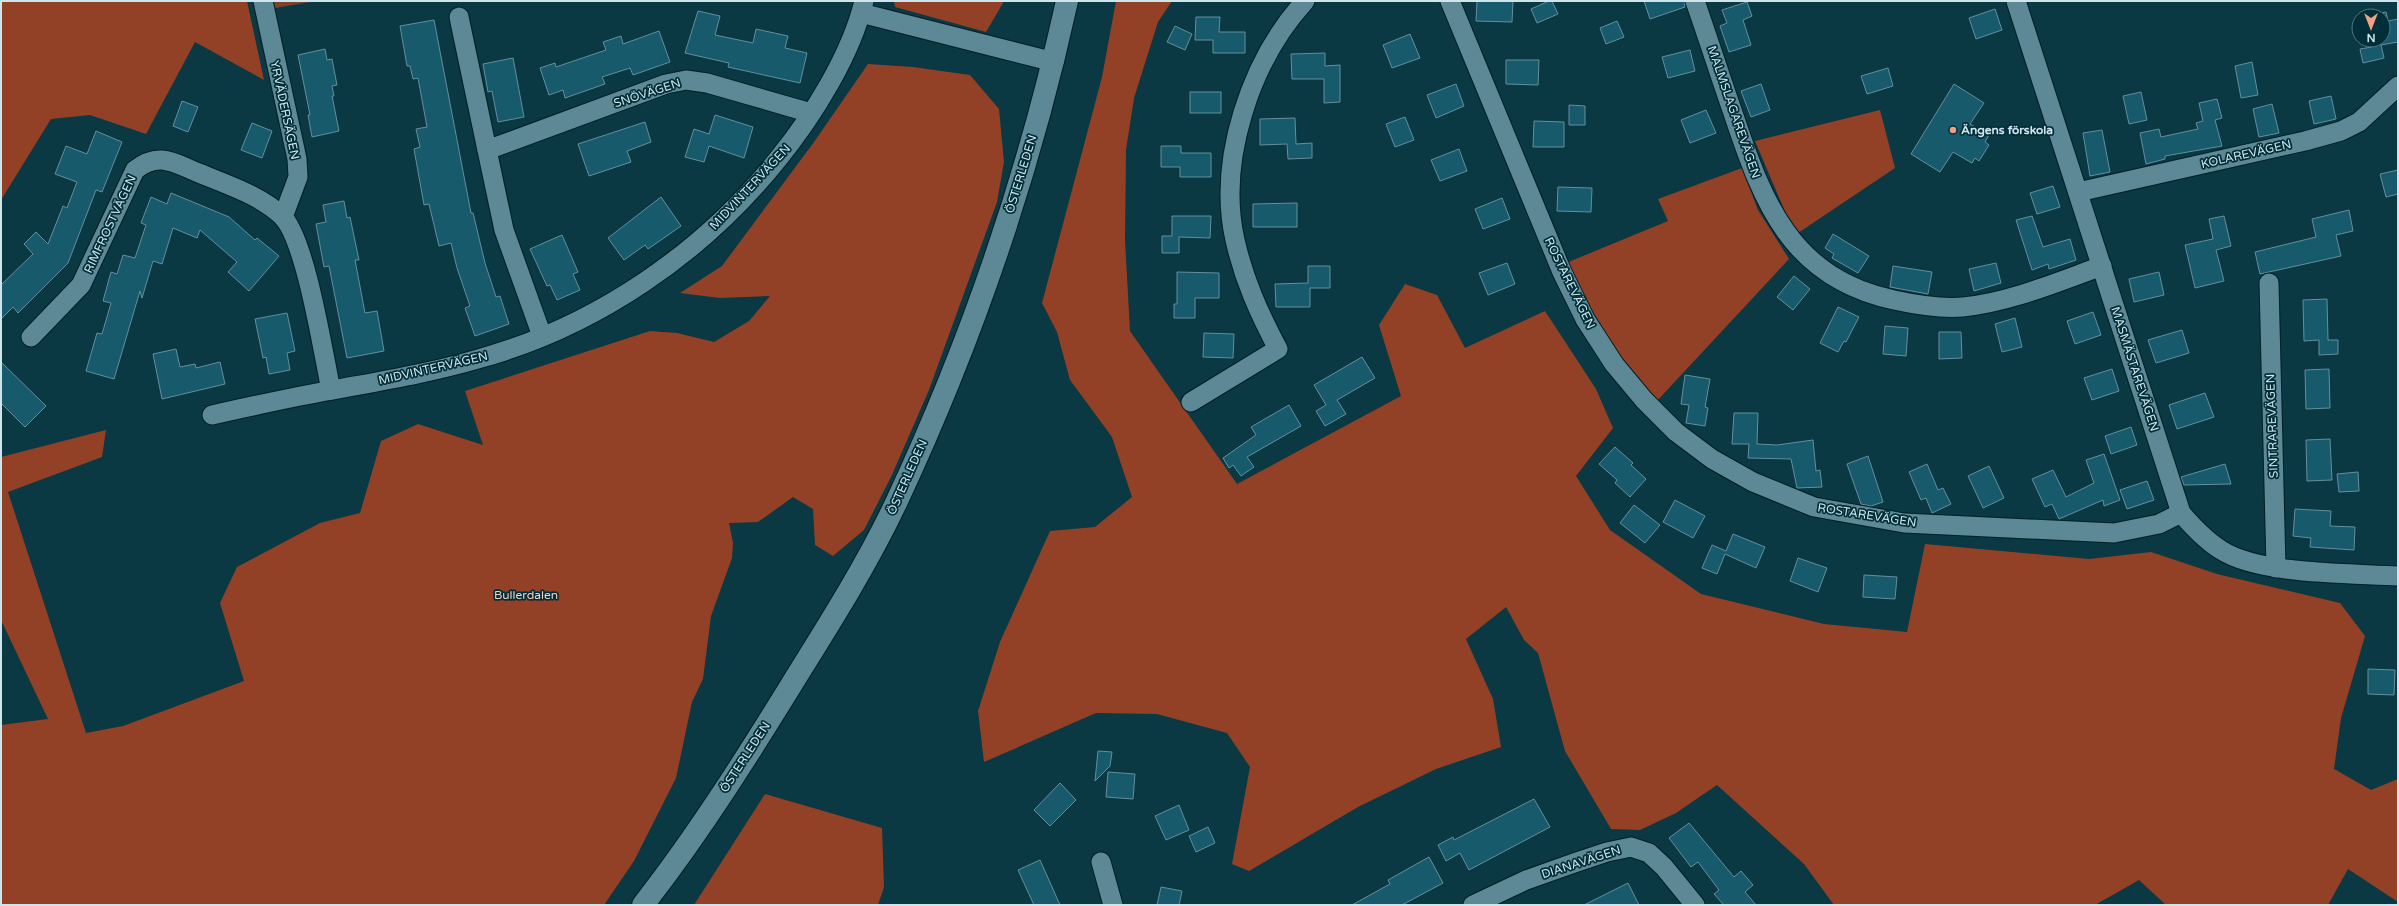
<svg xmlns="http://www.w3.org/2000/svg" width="2399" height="906" viewBox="0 0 2399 906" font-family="'Varela Round',sans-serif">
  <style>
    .green { fill: #81402b }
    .forest { fill: #924126 }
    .building { fill: #165a6b; stroke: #648f9c }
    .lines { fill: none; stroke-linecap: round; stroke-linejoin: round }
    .minor-casing { stroke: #001e26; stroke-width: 21 }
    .secondary-casing { stroke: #001e26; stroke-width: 24 }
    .minor { stroke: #5d8895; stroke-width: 19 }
    .secondary { stroke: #5d8895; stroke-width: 22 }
    .poi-dot { fill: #f39f84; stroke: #002e39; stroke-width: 1.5 }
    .labels { text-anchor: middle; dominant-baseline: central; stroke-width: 3.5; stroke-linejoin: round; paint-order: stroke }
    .street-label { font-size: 12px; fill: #cfe5ec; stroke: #002e39 }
    .poi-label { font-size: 12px; font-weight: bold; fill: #cfe5ec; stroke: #002e39; text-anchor: start }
    .park-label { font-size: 12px; fill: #fecebf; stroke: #002e39 }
  </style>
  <rect width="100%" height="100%" fill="#0a3843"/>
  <path class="green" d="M273,1H316L275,8Z"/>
  <g class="forest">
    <path d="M1,1H247L264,80L195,42L146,134L90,115L51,119L1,200Z"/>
    <path d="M894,1H1002L1003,3L986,32L895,7Z"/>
    <path d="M1116,1H1172L1158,22L1134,98L1126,150L1125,240L1130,331L1237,484L1401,396L1379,325L1405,284L1437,295L1465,348L1545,311L1596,389L1613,428L1576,476L1610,530L1701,594L1824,624L1907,632L1925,544L2089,559L2151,552L2217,574L2340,603L2365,636L2341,718L2334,769L2371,790L2398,779V902L2348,869L2328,905H2166L2139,880L2095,905H1834L1804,864L1717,785L1676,813L1640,830L1611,829L1565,751L1538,653L1524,640L1506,607L1466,639L1493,699L1501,747L1436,769L1358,807L1249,871L1232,864L1250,767L1227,733L1157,714L1096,713L984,762L978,711L1000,642L1050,531L1095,527L1132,497L1112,437L1070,380L1057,332L1042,303L1102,77Z"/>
    <path d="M868,64L913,67L970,75L999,109L1004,162L997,202L929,390L891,477L864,530L833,556L815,545L813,509L793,497L758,522L729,523L733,543L732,558L711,616L703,679L692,702L676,778L634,861L604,905H1V725L48,719L1,620V457L106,430L102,457L8,492L86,733L123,726L244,681L220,603L237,567L320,523L360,513L381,441L418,424L483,445L465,391L650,331L677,333L714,342L749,321L770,296L720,298L680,293L722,266L814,142Z"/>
    <path d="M1880,110L1895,168L1795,235L1755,141Z"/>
    <path d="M1742,168L1758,210L1789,259L1656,402L1614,350L1566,263L1668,221L1658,199Z"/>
    <path d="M765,794L882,828L884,887L878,905H694Z"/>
  </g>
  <g class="building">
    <path d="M1477,1H1513L1512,22L1476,21Z"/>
    <path d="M1549,1H1552L1558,14L1537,23L1531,9Z"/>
    <path d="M1644,1H1684L1685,7L1650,19Z"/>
    <path d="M1747,2L1752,16L1743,20L1751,45L1729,52L1720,26L1727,23L1722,10Z"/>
    <path d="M1995,9L2002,30L1976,39L1969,18Z"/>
    <path d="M698,11L720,16L715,35L753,43L756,29L788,36L785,48L807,53L800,83L728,67L729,63L685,53Z"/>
    <path d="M2386,12L2388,21L2398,19V42L2381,45L2384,58L2363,63L2360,49L2372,47L2371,40H2383V16H2366Z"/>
    <path d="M1196,17H1220L1219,32H1245V53H1213V40H1195Z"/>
    <path d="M434,20L471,213H473L485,263L496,297L500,296L509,324L475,336L465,308L470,306L457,268L451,243L439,246L429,204L424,205L414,149L420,147L416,129L427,127L418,78L413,79L410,66H407L400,26Z"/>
    <path d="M1617,21L1624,37L1606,44L1600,28Z"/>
    <path d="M1175,26L1192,34L1185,50L1167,42Z"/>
    <path d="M659,31L670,62L633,75L630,68L602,77L605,84L565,98L563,90L549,95L540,68L555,63L556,67L606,50L603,42L621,36L623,44Z"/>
    <path d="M1410,34L1420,58L1392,68L1383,45Z"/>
    <path d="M325,49L327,60L332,59L337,85L332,86L334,96H332L339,131L312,137L308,115H310L298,55Z"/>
    <path d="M1690,50L1695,71L1668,78L1662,57Z"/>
    <path d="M1325,53V66L1340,65V102L1324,103V79H1292L1291,54Z"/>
    <path d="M513,58L524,117L498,122L492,91L488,92L483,64Z"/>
    <path d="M1506,60H1539L1538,85L1506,84Z"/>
    <path d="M2252,62L2258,95L2241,98L2235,66Z"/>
    <path d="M1888,68L1893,86L1867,94L1861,76Z"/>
    <path d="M1456,84L1464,106L1436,118L1427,95Z"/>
    <path d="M1761,84L1770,110L1751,117L1741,91Z"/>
    <path d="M1954,84L1984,103L1970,124L1989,135L1985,142L1989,145L1979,161L1975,158L1972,163L1953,152L1940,172L1911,154Z"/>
    <rect x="1190" y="92" width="31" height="21"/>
    <path d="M2141,92L2147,120L2129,124L2123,96Z"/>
    <path d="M2331,96L2336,119L2314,124L2309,101Z"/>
    <path d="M2217,99L2222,118L2215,120L2222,146L2165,156V159L2146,164L2140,133L2159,129L2161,137L2198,129L2196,123L2203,121L2199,103Z"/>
    <path d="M182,101L198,107L188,132L173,126Z"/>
    <path d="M2272,104L2279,133L2259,137L2253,109Z"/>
    <path d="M1569,105L1585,106V125H1569Z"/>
    <path d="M1706,110L1716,133L1690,143L1681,120Z"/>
    <path d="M715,115L753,127L744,158L709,146L704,162L685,157L694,129L709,134Z"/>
    <path d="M1405,117L1414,140L1395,147L1386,124Z"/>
    <path d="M1295,118L1296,144L1312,143V158L1288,159L1287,144L1260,145V119Z"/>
    <path d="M1534,121L1564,122V147H1533Z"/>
    <path d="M645,122L651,142L627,151L631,162L589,176L578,144Z"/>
    <path d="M252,123L272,131L262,158L241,150Z"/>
    <path d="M2102,130L2110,172L2090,176L2083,133Z"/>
    <path d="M96,131L122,142L102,192L96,190L68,263L18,313L13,307L1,319V285L33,254L24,244L36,232L48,244L63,206L67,208L77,182L55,174L66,146L87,154Z"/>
    <path d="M1161,146H1181V153H1211V177H1180V167H1161Z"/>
    <path d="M1459,149L1467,171L1440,181L1431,160Z"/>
    <path d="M2398,170V194L2386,197L2380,174Z"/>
    <path d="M2053,186L2060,207L2037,214L2030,193Z"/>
    <path d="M1558,187L1592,188L1591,212L1557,211Z"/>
    <path d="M171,193L229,217L255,240L257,238L279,256L249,291L228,272L237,262L200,230L197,238L173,228L162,264L153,261L142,298L140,291L114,379L86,371L97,333L102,334L111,303L103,301L111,272L117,274L123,255L135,258L146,225L141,223L151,197L167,204Z"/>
    <path d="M661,197L681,226L648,249L645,245L624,260L608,238Z"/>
    <path d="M1502,198L1510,219L1483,229L1475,209Z"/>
    <path d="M344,201L347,218L350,217L359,260H355L365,313L377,311L384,351L347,358L329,266L324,267L316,224L326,222L323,205Z"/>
    <path d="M1297,203V227H1253V204Z"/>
    <path d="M2349,210L2353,231L2336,235L2341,256L2260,274L2255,252L2316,237L2312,219Z"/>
    <path d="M1172,216H1211L1210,238L1179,237V253H1162V236H1172Z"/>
    <path d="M2032,216L2043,247L2070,239L2076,260L2049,269L2048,264L2032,270L2016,220Z"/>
    <path d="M2224,216L2231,246L2216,250L2224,281L2195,288L2185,245L2213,239L2209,219Z"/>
    <path d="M1833,234L1869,256L1858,273L1832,258L1834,254L1825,248Z"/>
    <path d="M562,235L578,272L573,274L580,290L557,300L550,285L547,286L530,249Z"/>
    <path d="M1507,263L1515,284L1488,295L1479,273Z"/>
    <path d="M1996,263L2001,283L1974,291L1969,269Z"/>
    <path d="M1308,266H1330V288H1310V307H1276L1275,284L1308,283Z"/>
    <path d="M1893,266L1932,272L1928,294L1890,287Z"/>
    <path d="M1177,272L1219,273V298H1195V318H1174V304H1177Z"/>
    <path d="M2159,272L2164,295L2134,302L2129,279Z"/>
    <path d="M1794,276L1810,289L1793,310L1777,297Z"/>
    <path d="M2327,299L2328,340H2338V354L2319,355V340L2304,341L2303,300Z"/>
    <path d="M1838,307L1859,317L1846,342L1844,341L1838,352L1820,343Z"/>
    <path d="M2093,312L2101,335L2075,344L2067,321Z"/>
    <path d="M287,313L295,351L287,353L290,370L269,374L266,357L263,358L255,319Z"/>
    <path d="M2015,318L2022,347L2002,352L1995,324Z"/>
    <path d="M1885,326L1908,328L1906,356L1883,354Z"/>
    <path d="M2182,330L2189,353L2156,363L2148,340Z"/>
    <path d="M1939,332H1961L1962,358L1939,359Z"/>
    <path d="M1204,333L1234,334L1233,358L1203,357Z"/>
    <path d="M176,349L180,367L195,364L196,368L220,362L225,384L162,399L153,354Z"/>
    <path d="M1362,357L1375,378L1337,400L1346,414L1325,426L1316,411L1326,405L1314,385Z"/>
    <path d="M1,362L46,406L25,427L1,403Z"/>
    <path d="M2112,369L2119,391L2092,400L2084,378Z"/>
    <path d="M2329,369L2330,408L2306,409L2305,370Z"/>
    <path d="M1685,375L1710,379L1705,407L1708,408L1705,426L1686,423L1689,405L1681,404Z"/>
    <path d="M2205,393L2214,417L2177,429L2169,405Z"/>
    <path d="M1289,405L1301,426L1247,457L1254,467L1241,476L1233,465L1229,468L1223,458L1256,435L1251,427Z"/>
    <path d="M1734,413H1758L1757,444L1777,445L1813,440L1816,471L1820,470L1822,487L1797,488L1791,459L1748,458L1749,444H1732Z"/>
    <path d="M2131,427L2137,445L2111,454L2105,436Z"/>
    <path d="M2330,439L2332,480L2307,481L2306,440Z"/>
    <path d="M1615,447L1633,463L1631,465L1646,479L1630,497L1615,483L1617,480L1599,464Z"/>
    <path d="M2104,454L2120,500L2104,506L2103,500L2059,519L2052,504L2045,507L2032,479L2053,470L2066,497L2094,483L2086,460Z"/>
    <path d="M1868,456L1883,502L1871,506L1861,504L1847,464Z"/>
    <path d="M1927,464L1938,490L1943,488L1951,504L1932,513L1926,498L1921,500L1909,472Z"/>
    <path d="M2225,464L2231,484L2184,485L2181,477Z"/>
    <path d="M1989,466L2004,498L1983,508L1968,476Z"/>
    <path d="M2358,472L2359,491L2339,492L2337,474Z"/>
    <path d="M2147,481L2154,500L2127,509L2120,490Z"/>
    <path d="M1675,500L1705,516L1693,538L1663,522Z"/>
    <path d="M1634,505L1660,525L1645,543L1620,523Z"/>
    <path d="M2295,509L2331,511L2330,526L2355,527L2354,550L2310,547L2311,538L2293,536Z"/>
    <path d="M1733,534L1765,547L1756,568L1725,554L1717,574L1702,568L1712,545L1726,551Z"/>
    <path d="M1798,558L1827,568L1818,592L1790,581Z"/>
    <path d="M1864,575L1897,577L1895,599L1863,597Z"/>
    <path d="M2368,669L2395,670L2394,695L2368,694Z"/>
    <path d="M1098,751L1112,752L1110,766L1095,781Z"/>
    <path d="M1108,772L1135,774L1133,799L1106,797Z"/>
    <path d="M1060,783L1076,800L1050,826L1034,810Z"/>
    <path d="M1534,799L1550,827L1469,870L1460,853L1446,861L1438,845L1453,837L1454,840Z"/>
    <path d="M1179,805L1189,830L1166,840L1155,816Z"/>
    <path d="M1689,823L1734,877L1741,871L1753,885L1745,892L1756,905H1724L1714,894L1719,890L1698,862L1691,867L1669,838Z"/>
    <path d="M1208,827L1215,843L1196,852L1189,836Z"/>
    <path d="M1429,857L1443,883L1402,905H1352L1390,884L1388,880Z"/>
    <path d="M1040,860L1060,905H1034L1018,870Z"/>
    <path d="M1628,883L1639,905H1584Z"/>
    <path d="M1161,887L1182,891L1179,905H1157Z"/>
  </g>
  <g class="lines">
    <defs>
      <g id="minor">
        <path d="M263,1L297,159L298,177L283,217"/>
        <path d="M1450,1L1562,272L1585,319L1614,364L1644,400L1676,432L1712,459L1753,482L1814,507L1904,523L2114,533L2159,524L2181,513"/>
        <path d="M1695,1C1708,38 1720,76 1733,113C1763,203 1791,278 1894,300C1917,305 1940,309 1963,307C2011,302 2057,282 2102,266"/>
        <path d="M2016,1L2181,513C2193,527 2205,540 2221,550C2260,575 2350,573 2398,576"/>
        <path d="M861,13L1054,62"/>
        <path d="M459,17L487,150"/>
        <path d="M2078,192L2305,141L2341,131L2359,122L2398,86"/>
        <path d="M2269,283L2276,568"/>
        <path d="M542,336L504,230L487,150L666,84L686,80L707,83L811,113"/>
        <path d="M31,337L81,285L135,170C159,151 174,163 199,173C227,185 260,195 282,216C306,240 323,353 331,390"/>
        <path d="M1191,402L1278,349C1259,313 1244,280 1235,240C1217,160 1251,60 1305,1"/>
        <path d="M212,415C252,406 292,397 333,390C381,381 430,373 478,359C595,327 702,254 778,159C813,116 851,55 864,1"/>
        <path d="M1101,862L1113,905"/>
        <path d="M1473,905L1526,880L1574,863L1607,852L1631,847L1649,853L1664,867L1695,905"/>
      </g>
      <path id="secondary" d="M643,905C700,832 750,752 798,674C833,618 868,562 896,503C971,343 1029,174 1067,1"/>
    </defs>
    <use href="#minor" class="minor-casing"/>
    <use href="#secondary" class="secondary-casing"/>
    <use href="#minor" class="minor"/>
    <use href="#secondary" class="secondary"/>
  </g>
  <circle class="poi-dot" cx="1953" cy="130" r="4"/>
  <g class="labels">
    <g class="street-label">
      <text transform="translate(647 93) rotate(-18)">SNÖVÄGEN</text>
      <text transform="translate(285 110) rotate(78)">YRVÄDERSÄGEN</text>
      <text transform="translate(1734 112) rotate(71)">MALMSLAGAREVÄGEN</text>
      <text transform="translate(2246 154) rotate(-13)">KOLAREVÄGEN</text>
      <text transform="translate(1021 174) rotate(-73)">ÖSTERLEDEN</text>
      <text transform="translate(750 187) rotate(-47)">MIDVINTERVÄGEN</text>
      <text transform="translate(110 224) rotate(-65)">RIMFROSTVÄGEN</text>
      <text transform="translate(1570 283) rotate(64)">ROSTAREVÄGEN</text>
      <text transform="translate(433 368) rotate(-13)">MIDVINTERVÄGEN</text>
      <text transform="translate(2135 369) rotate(72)">MASMÄSTAREVÄGEN</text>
      <text transform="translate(2272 426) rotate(-92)">SINTRAREVÄGEN</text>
      <text transform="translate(907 477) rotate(-66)">ÖSTERLEDEN</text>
      <text transform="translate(1867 515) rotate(9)">ROSTAREVÄGEN</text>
      <text transform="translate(745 757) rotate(-57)">ÖSTERLEDEN</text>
      <text transform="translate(1581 862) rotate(-18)">DIANAVÄGEN</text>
    </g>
    <g class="poi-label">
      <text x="1961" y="130">Ängens förskola</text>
    </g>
    <g class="park-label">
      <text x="526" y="595">Bullerdalen</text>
    </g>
  </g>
  <rect width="2399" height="906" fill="none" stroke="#cfe5ec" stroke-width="4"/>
  <g transform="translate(2371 28) rotate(180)"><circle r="19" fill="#002e39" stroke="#537781"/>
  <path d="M0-3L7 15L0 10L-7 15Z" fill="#f39f84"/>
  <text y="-6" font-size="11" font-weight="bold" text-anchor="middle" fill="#cfe5ec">N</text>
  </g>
</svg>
